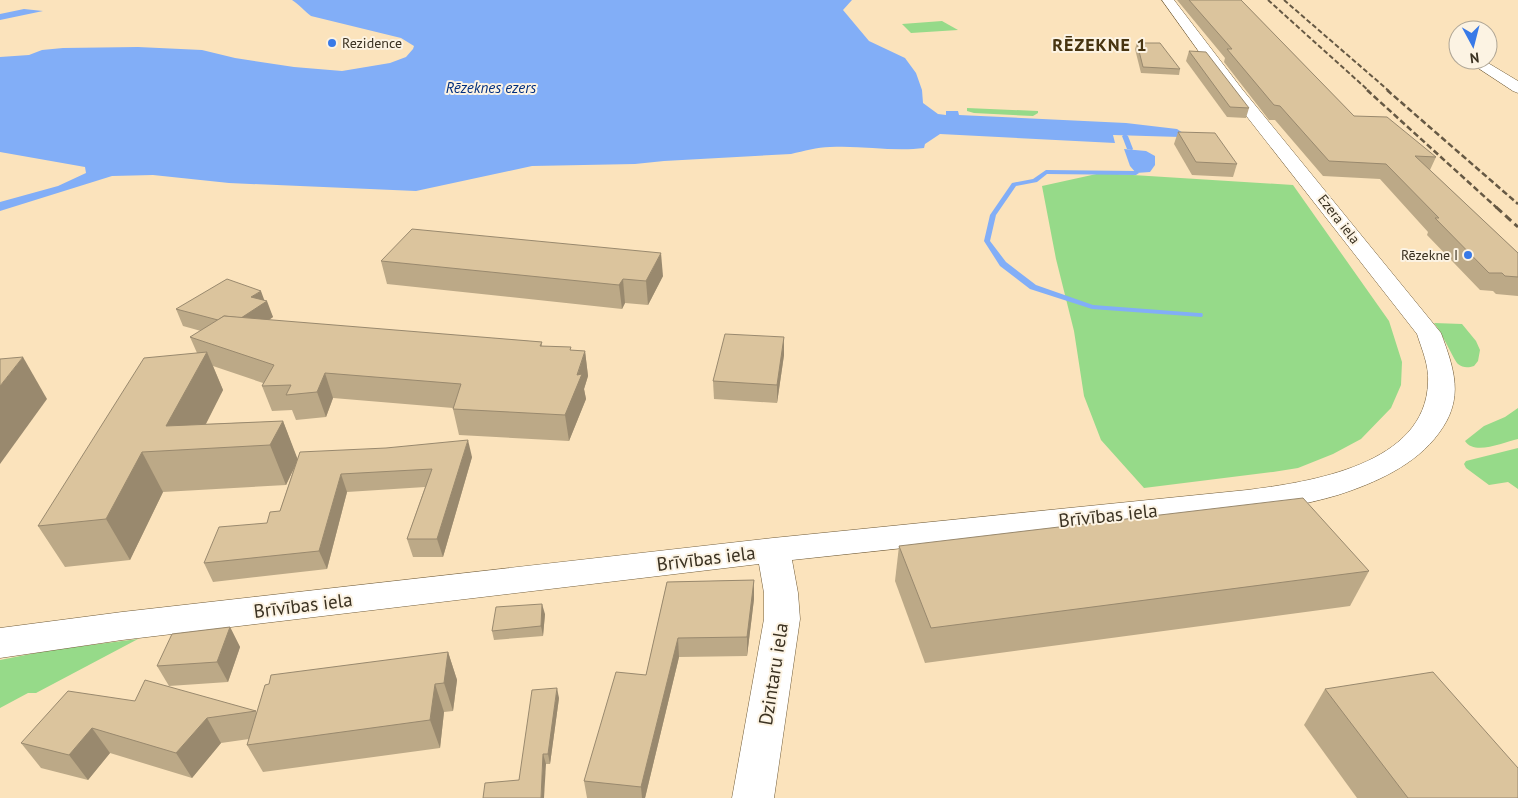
<svg xmlns="http://www.w3.org/2000/svg" width="1518" height="798" viewBox="0 0 1518 798" font-family="'PT Sans',sans-serif">
  <style>
    .green { fill: #96da89 }
    .water { fill: #82aef7 }
    .lines { fill: none; stroke-linecap: round; stroke-linejoin: round }
    .stream { fill: #82aef7; fill-rule: evenodd }
    .minor-casing { stroke: #715c39; stroke-width: 1 }
    .tertiary-casing { stroke: #715c39; stroke-width: 1 }
    .minor { fill: #fff; fill-rule: evenodd }
    .tertiary { fill: #fff; fill-rule: evenodd }
    .rail-far2 { stroke: #665944; stroke-width: 2; stroke-dasharray: 5 2.5; stroke-linecap: butt }
    .rail-far1 { stroke: #665944; stroke-width: 2.5; stroke-dasharray: 6 3; stroke-linecap: butt }
    .rail { stroke: #665944; stroke-width: 3; stroke-dasharray: 8 4.5; stroke-linecap: butt }
    .wall { fill: #bca987 }
    .shaded-wall { fill: #99896e }
    .building { fill: #dbc49d; stroke: #99896e }
    .poi-dot { fill: #3879e7; stroke: #fcf3e3; stroke-width: 2 }
    .labels { text-anchor: middle; dominant-baseline: central; stroke-width: 4; stroke-linejoin: round; paint-order: stroke }
    .far-poi-label { font-size: 14px; fill: #3b3222; stroke: #fcf3e3; text-anchor: start }
    .far-street-label { font-size: 14px; fill: #3b3222; stroke: #fcf3e3 }
    .far-water-label { font-size: 15px; font-style: italic; fill: #002e7c; stroke: #fcf3e3 }
    .far-district-label { font-size: 18px; font-weight: bold; letter-spacing: 1px; fill: #473410; stroke: #fcf3e3 }
    .near-street-label { font-size: 19px; fill: #3b3222; stroke: #fcf3e3 }
  </style>
  <rect width="100%" height="100%" fill="#fbe3bc"/>
  <g class="green">
    <path d="M942,21L958,30L911,33L902,24Z"/>
    <path d="M967,108L1038,111V113L1033,116L974,113L967,111Z"/>
    <path d="M1101,173L1293,185L1389,321L1402,362L1401,385L1391,408L1361,439L1333,454L1298,468L1273,472L1144,488L1101,440L1084,396L1074,331L1056,259L1042,186Z"/>
    <path d="M1434,323L1462,324L1476,341L1480,350L1478,361L1474,366C1468,368 1463,368 1458,364C1455,362 1441,331 1434,323Z"/>
    <path d="M1518,408V439C1503,442 1475,456 1465,441L1484,426L1505,417Z"/>
    <path d="M1518,448V489L1508,482L1489,485L1466,468L1464,464L1466,461Z"/>
    <path d="M138,639L36,693H28L0,708V660L51,650Z"/>
  </g>
  <g class="water">
    <path d="M292,0H852L843,10L869,41L905,58L916,73L922,90L923,103L938,114L946,115V111H958L959,115L1126,123L1177,129L1183,133L1180,137L1113,135L1115,143L940,134L925,144L924,148C893,152 862,145 830,147C817,147 804,151 791,154L664,161L635,164L532,166L416,191L229,183L153,175L112,176L0,211V202L58,186L86,173L85,167L0,152V57L29,55L42,50L63,48L138,47L202,50L235,58L294,67L342,71L390,63L406,57L413,49L414,46L401,38L311,16C304,11 300,5 292,0Z"/>
    <path d="M24,9L43,11L0,20V14Z"/>
    <path d="M1124,149L1146,151L1155,156V165L1150,172L1136,173L1130,166Z"/>
  </g>
  <g class="lines">
    <g class="stream">
      <path d="M1125,134L1128,136L1133,149L1132,150L1127,149L1122,136Z"/>
      <path d="M1046,170L1136,171L1139,173L1136,175L1047,174L1037,182L1016,186L996,215L990,241L1006,262L1036,285L1093,305L1199,313H1202L1203,315L1202,317L1092,309L1030,289L1000,266L984,241L990,215L1012,183L1033,179Z"/>
    </g>
    <defs>
      <path id="minor" d="M1162,0H1174L1242,89L1441,333C1454,369 1465,398 1439,433C1416,465 1375,483 1338,495C1271,515 1198,517 1129,524C1017,536 904,548 792,560L798,593L800,619L774,798H732L764,619V593L759,564L122,640L0,658V628L122,612L773,538L1247,490C1310,482 1426,465 1428,382C1429,365 1422,350 1417,334L1230,95Z"/>
      <path id="tertiary" d="M1466,60H1483L1518,81V93L1513,91Z"/>
    </defs>
    <use href="#minor" class="minor-casing"/>
    <use href="#tertiary" class="tertiary-casing"/>
    <use href="#minor" class="minor"/>
    <use href="#tertiary" class="tertiary"/>
    <g class="rail-far2">
      <path d="M1268,0L1369,91"/>
      <path d="M1284,0L1389,91"/>
    </g>
    <g class="rail-far1">
      <path d="M1367,90L1497,208"/>
      <path d="M1387,90L1518,204"/>
    </g>
    <path class="rail" d="M1496,207L1518,227"/>
  </g>
  <g class="wall">
    <path d="M1177,0H1241L1354,116L1436,157L1430,170L1518,253V296L1496,294L1493,291L1480,290L1427,235L1428,232L1380,179L1323,176L1275,120H1269L1224,62L1225,58Z"/>
    <path d="M1137,43L1180,69L1179,75L1141,73L1135,49Z"/>
    <path d="M1189,51L1249,108L1246,118L1227,117L1186,61Z"/>
    <path d="M1178,132L1237,164L1233,177L1192,175L1174,144Z"/>
    <path d="M381,261L663,276L648,305L625,303L622,309L387,284Z"/>
    <path d="M264,300L273,317L269,320L542,342V346L571,350L585,351L588,376L584,389L586,399L569,441L459,435L453,409V408L333,398L326,417L296,420L292,410L272,411L262,386L263,383L213,366L223,390L206,424L283,421L297,459L472,457L443,557H413L407,539L425,487L347,492L327,569L213,582L204,563L267,523L280,511L294,468L286,485L163,492L130,560L65,567L38,526L197,353L190,337L201,331L183,326L176,309Z"/>
    <path d="M784,337V355L777,403L714,399L713,381Z"/>
    <path d="M899,546L1369,571L1350,606L925,663L895,581Z"/>
    <path d="M754,580V599L747,656L679,657L645,798H587L584,781L646,675L667,582Z"/>
    <path d="M545,614L543,636L494,640L492,631Z"/>
    <path d="M230,627L240,647L228,682L169,686L157,666Z"/>
    <path d="M448,652L457,680L453,711L444,712L440,748L263,772L247,745L249,739L221,743L192,778L110,753L88,780L41,768L21,743L135,701L256,711L257,713Z"/>
    <path d="M1325,689L1518,798H1357L1304,725Z"/>
    <path d="M559,698L550,764H546L519,780Z"/>
  </g>
  <g class="shaded-wall">
    <path d="M661,253L663,276L648,305L646,281Z"/>
    <path d="M623,279L625,303L622,309L619,285Z"/>
    <path d="M261,291L265,302L267,301L273,317L239,340L232,324L251,297Z"/>
    <path d="M784,337V355L777,403V385Z"/>
    <path d="M585,351L588,376L584,389L586,399L569,441L565,415Z"/>
    <path d="M207,352L223,390L193,449L166,426Z"/>
    <path d="M23,357L47,399L0,464V386Z"/>
    <path d="M325,373L333,398L326,417L317,392Z"/>
    <path d="M283,421L298,460L286,485L270,445Z"/>
    <path d="M468,440L472,457L443,557L437,539Z"/>
    <path d="M142,452L163,492L130,560L106,519Z"/>
    <path d="M341,474L347,492L327,569L319,551Z"/>
    <path d="M754,580V599L747,656V637Z"/>
    <path d="M542,604L545,614L543,636L541,626Z"/>
    <path d="M230,627L240,647L228,682L217,662Z"/>
    <path d="M678,638L679,657L645,798H642L641,787Z"/>
    <path d="M448,652L457,680L453,711L444,683Z"/>
    <path d="M435,684L444,712L440,748L430,720Z"/>
    <path d="M557,688L559,698L550,764L548,754Z"/>
    <path d="M207,718L221,743L192,778L176,753Z"/>
    <path d="M92,728L110,753L88,780L69,755Z"/>
    <path d="M543,754L546,764L544,798H541Z"/>
  </g>
  <g class="building">
    <path d="M1189,0H1241L1354,116L1387,117L1436,157L1415,156L1518,253V277L1505,276L1502,273H1489L1435,218H1439L1386,164L1329,161L1280,106L1274,105L1227,49H1232Z"/>
    <path d="M1137,43H1160L1180,69L1143,67Z"/>
    <path d="M1189,51L1206,52L1249,108L1230,107Z"/>
    <path d="M1178,132L1215,133L1237,164L1196,162Z"/>
    <path d="M412,229L661,253L646,281L623,279L619,285L381,261Z"/>
    <path d="M227,279L261,291L251,297L267,301L241,318L224,316L218,320L176,309Z"/>
    <path d="M224,316L542,342L540,346L571,347L570,350L585,351L577,375L582,374L565,415L453,409L461,384L325,373L317,392L286,395L291,385L262,386L274,365L190,337Z"/>
    <path d="M725,334L784,337L777,385L713,381Z"/>
    <path d="M207,352L166,426L283,421L270,445L142,452L106,519L38,526L144,358Z"/>
    <path d="M23,357L0,386V359Z"/>
    <path d="M468,440L437,539H407L432,469L341,474L319,551L204,563L219,527L267,523L270,512L280,511L300,452L386,448Z"/>
    <path d="M1303,498L1369,571L931,628L899,546Z"/>
    <path d="M754,580L747,637L678,638L641,787L584,781L616,672L646,675L667,582Z"/>
    <path d="M542,604L541,626L492,631L496,607Z"/>
    <path d="M230,627L217,662L157,666L172,634Z"/>
    <path d="M448,652L444,683L435,684L430,720L247,745L265,685L269,684L271,675Z"/>
    <path d="M1433,672L1518,768V798H1408L1325,689Z"/>
    <path d="M145,680L256,711L207,718L176,753L92,728L69,755L21,743L68,691L135,701Z"/>
    <path d="M557,688L548,754H543L541,798H483L485,783L519,780L532,690Z"/>
  </g>
  <g class="poi-dot">
    <circle cx="332" cy="43" r="5"/>
    <circle cx="1468" cy="255" r="5"/>
  </g>
  <g class="labels">
    <g class="far-poi-label">
      <text x="342" y="43">Rezidence</text>
      <text x="1458" y="255" text-anchor="end">Rēzekne I</text>
    </g>
    <g class="far-street-label">
      <text transform="translate(1339 219) rotate(52)">Ezera iela</text>
    </g>
    <g class="far-water-label">
      <text x="491" y="87">Rēzeknes ezers</text>
    </g>
    <g class="far-district-label">
      <text x="1100" y="44">RĒZEKNE 1</text>
    </g>
    <g class="near-street-label">
      <text transform="translate(1108 515) rotate(-6)">Brīvības iela</text>
      <text transform="translate(706 558) rotate(-7)">Brīvības iela</text>
      <text transform="translate(303 605) rotate(-7)">Brīvības iela</text>
      <text transform="translate(773 674) rotate(-81)">Dzintaru iela</text>
    </g>
  </g>
  <g transform="translate(1473 45) rotate(173)"><circle r="24" fill="#fcf3e3" stroke="#afa696"/>
  <path d="M0-4L9 19L0 12L-9 19Z" fill="#3879e7"/>
  <text y="-8" font-size="14" font-weight="bold" text-anchor="middle" fill="#3b3222">N</text>
  </g>
</svg>
